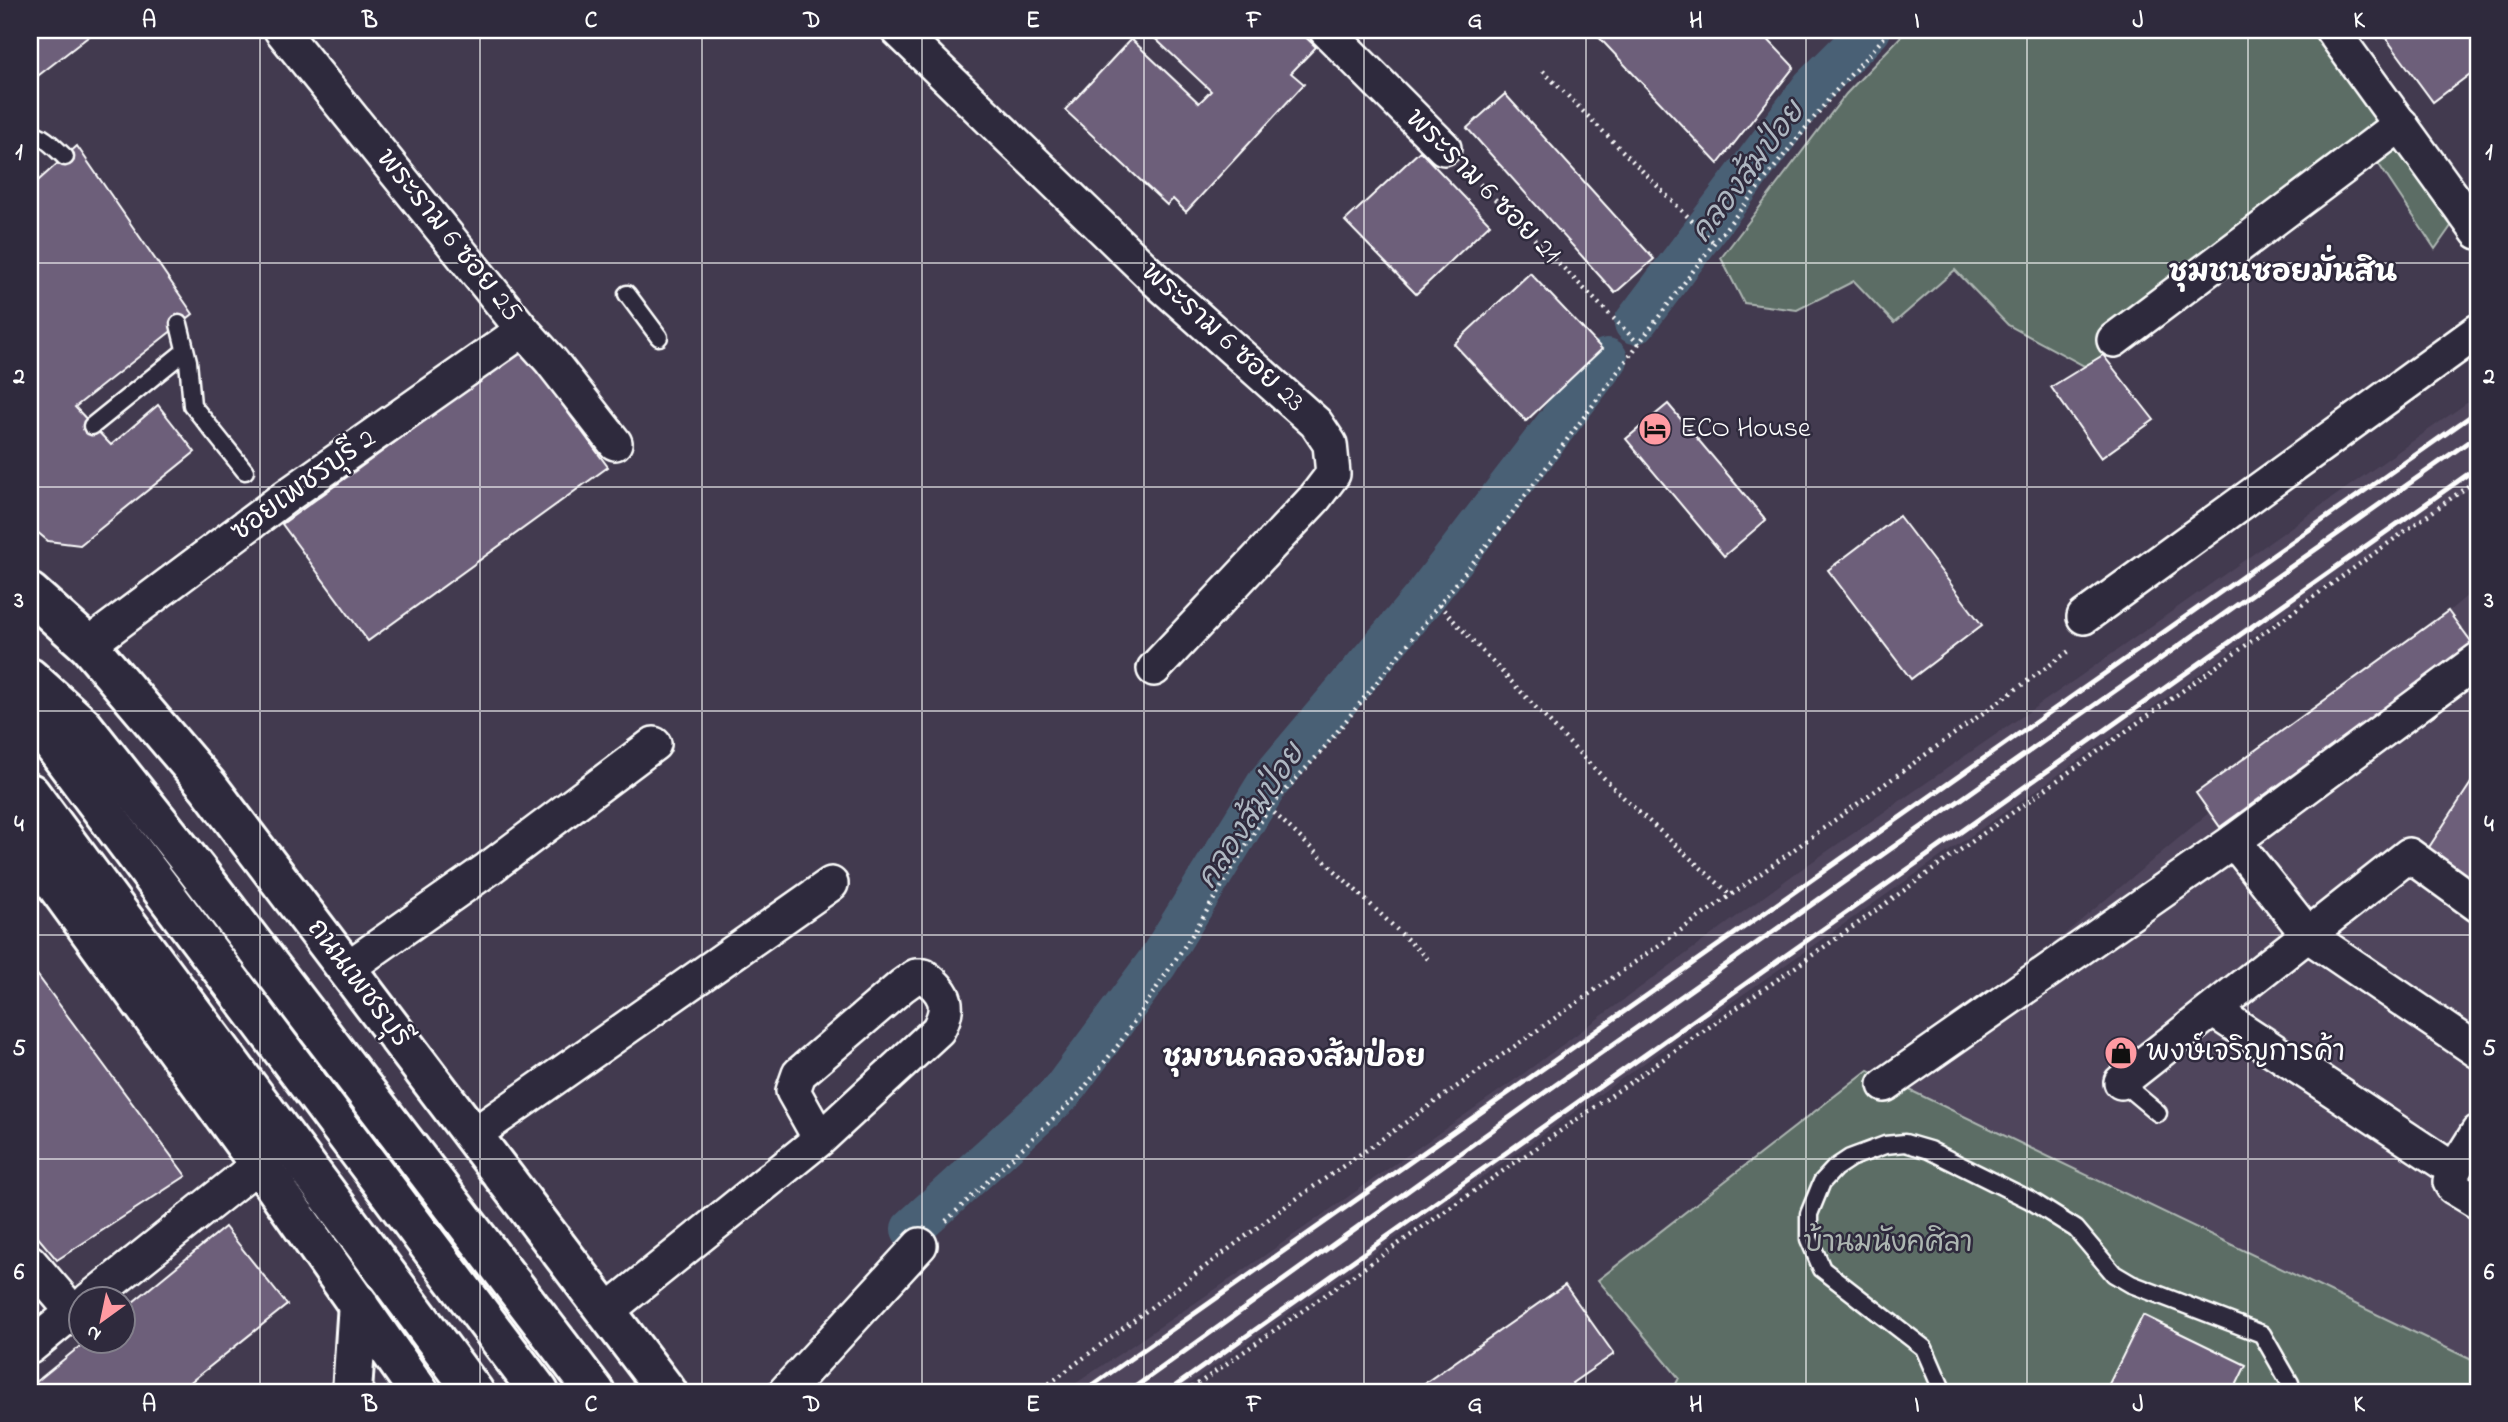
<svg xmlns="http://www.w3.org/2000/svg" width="2508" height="1422" viewBox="0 0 2508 1422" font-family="'Indie Flower','Playpen Sans Thai',sans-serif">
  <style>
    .built { fill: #4f455c }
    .green { fill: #5b6d65; stroke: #adb6b2; stroke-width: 2 }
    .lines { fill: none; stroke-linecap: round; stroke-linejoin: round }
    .canal { stroke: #4a6075; stroke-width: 42 }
    .building { fill: #6d5e7a; stroke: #fff; stroke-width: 2 }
    .lane-casing { stroke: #fff; stroke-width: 21 }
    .street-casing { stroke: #fff; stroke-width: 38 }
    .primary-casing { stroke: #fff; stroke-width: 44 }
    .highway-casing { stroke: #fff; stroke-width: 44 }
    .path { stroke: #fff; stroke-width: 4.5; stroke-dasharray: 2 5; stroke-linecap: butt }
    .lane { stroke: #2f2a3d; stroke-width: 16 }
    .street { stroke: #2f2a3d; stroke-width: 33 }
    .primary { stroke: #2f2a3d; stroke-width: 38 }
    .highway { stroke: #2f2a3d; stroke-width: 38 }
    .rail { stroke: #fff; stroke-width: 5 }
    .grid { fill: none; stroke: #fff; stroke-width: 2; stroke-opacity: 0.55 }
    .labels { text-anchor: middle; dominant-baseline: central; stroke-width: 5; stroke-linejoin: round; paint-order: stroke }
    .street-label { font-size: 28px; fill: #fff; stroke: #2f2a3d }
    .poi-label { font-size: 28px; fill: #fff; stroke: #2f2a3d; text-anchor: start }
    .park-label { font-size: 28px; fill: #adb6b2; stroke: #2f2a3d }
    .water-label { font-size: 30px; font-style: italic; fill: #aeb7c1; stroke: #2f2a3d }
    .neighbourhood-label { font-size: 30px; font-weight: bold; fill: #fff; stroke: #2f2a3d }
    .neatline { fill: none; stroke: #fff; stroke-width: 2.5 }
    .grid-label { font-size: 23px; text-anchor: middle; font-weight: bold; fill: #fff }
  </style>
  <rect width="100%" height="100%" fill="#423a4f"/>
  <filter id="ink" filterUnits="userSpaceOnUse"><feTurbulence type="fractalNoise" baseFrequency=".0143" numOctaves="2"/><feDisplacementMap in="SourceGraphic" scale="14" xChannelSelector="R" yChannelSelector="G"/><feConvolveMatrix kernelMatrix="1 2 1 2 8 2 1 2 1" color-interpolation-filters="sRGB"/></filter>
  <g filter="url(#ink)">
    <g class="built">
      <path d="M2478,395V483L2279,617L2058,775L1627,1075L1177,1392H1063L1238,1274L1516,1079L1793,875L2079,677Z"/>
      <path d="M2468,595L2478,608V1363L1885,1085Z"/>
    </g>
    <g class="green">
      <path d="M1907,30H2315L2456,219L2435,249L2370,151L2152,333L2084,366L2008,325L1955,270L1894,323L1854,281L1797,310L1744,303L1721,258L1846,94Z"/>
      <path d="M1868,1070L2478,1363V1392H1672L1679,1378L1598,1280Z"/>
    </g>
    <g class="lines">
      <g class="canal">
        <path d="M1635,323L1813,87L1870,30"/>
        <path d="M912,1229L1061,1093L1157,963L1268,783L1423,599L1607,359"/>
      </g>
    </g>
    <g class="building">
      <path d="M30,30H97L30,82Z"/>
      <path d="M1146,30H1298L1316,47L1291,73L1304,84L1186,212L1173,199L1167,205L1065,110L1131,39L1199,103L1211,91Z"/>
      <path d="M1592,30H1759L1794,67L1718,164Z"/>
      <path d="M2380,30H2478V68L2433,102Z"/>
      <path d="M1505,94L1654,259L1615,293L1467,128Z"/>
      <path d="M77,146L193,314L75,407L111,445L158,405L195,452L80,545L48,541L30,526V188Z"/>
      <path d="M1420,151L1490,224L1416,294L1345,221Z"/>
      <path d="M1530,273L1602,349L1526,421L1454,344Z"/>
      <path d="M522,350L608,467L368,641L282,524Z"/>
      <path d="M2103,355L2154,420L2101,458L2051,387Z"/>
      <path d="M1668,404L1766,520L1724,556L1626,439Z"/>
      <path d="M1899,516L1982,625L1911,679L1828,570Z"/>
      <path d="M2448,611L2473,645L2220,827L2196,793Z"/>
      <path d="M2478,772V890L2424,855Z"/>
      <path d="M30,965L186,1176L57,1260L30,1228Z"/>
      <path d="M225,1227L287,1305L178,1392H30V1387L85,1342H122V1311Z"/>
      <path d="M1565,1285L1614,1354L1572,1383L1578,1392H1412Z"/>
      <path d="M2143,1315L2246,1365L2233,1392H2105Z"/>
    </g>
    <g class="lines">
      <defs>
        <g id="lane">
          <path d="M30,133C44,135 55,148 65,157"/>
          <path d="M627,294L659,337"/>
          <path d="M179,324L188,361L192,405L245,471"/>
          <path d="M92,426L185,351"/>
          <path d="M2121,1082L2158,1113"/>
          <path d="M1943,1392L1924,1348L1822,1269L1809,1239V1214L1822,1182L1835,1168L1850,1158L1885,1145L1905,1143L1929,1150L2030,1200L2076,1229L2114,1274L2131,1284L2262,1334L2290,1383L2291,1392"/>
        </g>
        <g id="street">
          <path d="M281,30L523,330L551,361L615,443"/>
          <path d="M898,30L1158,282L1316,423L1330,444L1333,474L1314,499L1154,669"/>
          <path d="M1326,30L1444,148"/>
          <path d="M2332,30L2478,232"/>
          <path d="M2114,340L2401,124"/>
          <path d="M2084,617L2478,331"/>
          <path d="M88,645L284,498L523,330"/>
          <path d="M2234,841L2309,936L2478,1051"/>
          <path d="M346,969L488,869L654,744"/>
          <path d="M2214,1011L2454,1170"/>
          <path d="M2121,1082L2409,855L2478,905"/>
          <path d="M1885,1085L2234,841L2478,660"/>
          <path d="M2478,1132L2454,1170L2450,1182L2453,1187L2478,1202"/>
          <path d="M472,1136L831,884"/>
          <path d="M30,1262L73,1312"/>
          <path d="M89,1300L259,1164"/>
          <path d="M606,1312L820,1139L938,1030C951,1006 947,993 924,976H916L902,986L799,1074L793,1091L820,1139"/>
          <path d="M30,1347L80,1306"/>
          <path d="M785,1392L920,1245"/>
        </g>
        <g id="primary">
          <path d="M30,593L88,645L208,786L667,1392"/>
          <path d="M30,714L539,1392"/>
          <path d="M30,793L474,1392"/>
          <path d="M30,849L259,1164L419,1392"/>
          <path d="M352,1392L358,1303"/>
        </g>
        <path id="highway" d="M30,678L83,726L196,869L595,1392"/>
      </defs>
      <use href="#lane" class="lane-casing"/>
      <use href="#street" class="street-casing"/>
      <use href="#primary" class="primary-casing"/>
      <use href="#highway" class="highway-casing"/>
      <g class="path">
        <path d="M1543,71L1714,243"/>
        <path d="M1470,174L1639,344"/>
        <path d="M1439,605L1574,748L1630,804L1731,895"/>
        <path d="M1269,808L1430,961"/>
        <path d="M946,1221L1080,1093L1119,1044L1194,932L1269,808L1320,753L1439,605L1510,516L1714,243L1833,94L1891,30"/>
        <path d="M1038,1392L1286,1206L1731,895L2069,651"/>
        <path d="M1186,1392L1857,924L2478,479"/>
      </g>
      <use href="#lane" class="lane"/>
      <use href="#street" class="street"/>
      <use href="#primary" class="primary"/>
      <use href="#highway" class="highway"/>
      <g class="rail">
        <path d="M1083,1392L2478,411"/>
        <path d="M1128,1392L1537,1098L2478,435"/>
        <path d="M1167,1392L2478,467"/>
      </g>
    </g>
  </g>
  <path class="grid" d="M260,30V1392M480,30V1392M702,30V1392M922,30V1392M1144,30V1392M1364,30V1392M1586,30V1392M1806,30V1392M2027,30V1392M2248,30V1392M30,263H2478M30,487H2478M30,711H2478M30,935H2478M30,1159H2478"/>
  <defs>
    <symbol id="hotel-disc" viewBox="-11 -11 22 22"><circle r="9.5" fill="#ff9aa2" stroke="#2f2a3d"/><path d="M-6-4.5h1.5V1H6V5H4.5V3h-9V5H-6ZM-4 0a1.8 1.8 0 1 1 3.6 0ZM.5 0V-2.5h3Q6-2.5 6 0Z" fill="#111"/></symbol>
    <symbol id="shop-disc" viewBox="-11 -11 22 22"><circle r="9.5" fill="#ff9aa2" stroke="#2f2a3d"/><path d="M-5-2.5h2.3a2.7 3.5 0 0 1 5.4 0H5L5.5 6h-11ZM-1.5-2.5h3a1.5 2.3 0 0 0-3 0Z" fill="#111"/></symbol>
  </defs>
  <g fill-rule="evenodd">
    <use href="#hotel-disc" x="1636" y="410" width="38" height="38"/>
    <use href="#shop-disc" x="2102" y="1034" width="38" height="38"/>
  </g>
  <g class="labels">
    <g class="street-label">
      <text transform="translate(1482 187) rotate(45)">พระราม 6 ซอย 21</text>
      <text transform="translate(448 236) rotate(51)">พระราม 6 ซอย 25</text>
      <text transform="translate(1222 338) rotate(42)">พระราม 6 ซอย 23</text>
      <text transform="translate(304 486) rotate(-36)">ซอยเพชรบุรี 2</text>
      <text transform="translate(358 984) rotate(53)">ถนนเพชรบุรี</text>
    </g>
    <g class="poi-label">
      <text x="1680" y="429">ECO House</text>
      <text x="2146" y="1053">พงษ์เจริญการค้า</text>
    </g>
    <g class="park-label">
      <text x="1888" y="1244">บ้านมนังคศิลา</text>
    </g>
    <g class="water-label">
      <text transform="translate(1749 173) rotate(-53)">คลองส้มป่อย</text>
      <text transform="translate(1252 817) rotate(-56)">คลองส้มป่อย</text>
    </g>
    <g class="neighbourhood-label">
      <text x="2283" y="274">ชุมชนซอยมั่นสิน</text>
      <text x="1294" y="1059">ชุมชนคลองส้มป่อย</text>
    </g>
  </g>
  <rect width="2508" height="1422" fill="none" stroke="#2f2a3d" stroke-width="77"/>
  <g transform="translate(102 1320) rotate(213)"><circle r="33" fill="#2f2a3d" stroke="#827f8b" stroke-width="2"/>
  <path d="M0-5L12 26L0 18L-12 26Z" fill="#ff9aa2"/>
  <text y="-10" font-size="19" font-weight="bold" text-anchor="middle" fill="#ffffff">N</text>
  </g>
  <rect x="38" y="38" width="2432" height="1346" class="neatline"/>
  <g class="grid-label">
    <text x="149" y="27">A</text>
    <text x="370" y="27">B</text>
    <text x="591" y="27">C</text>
    <text x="812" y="27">D</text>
    <text x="1033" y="27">E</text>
    <text x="1254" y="27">F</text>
    <text x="1475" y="27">G</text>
    <text x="1696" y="27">H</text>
    <text x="1917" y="27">I</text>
    <text x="2138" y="27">J</text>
    <text x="2359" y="27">K</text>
    <text x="19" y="159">1</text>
    <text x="2489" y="159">1</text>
    <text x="19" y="383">2</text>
    <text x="2489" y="383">2</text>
    <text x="19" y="607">3</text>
    <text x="2489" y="607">3</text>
    <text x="19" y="831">4</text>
    <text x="2489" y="831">4</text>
    <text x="19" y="1055">5</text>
    <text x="2489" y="1055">5</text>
    <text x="19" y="1279">6</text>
    <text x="2489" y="1279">6</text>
    <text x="149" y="1411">A</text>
    <text x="370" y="1411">B</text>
    <text x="591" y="1411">C</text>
    <text x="812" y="1411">D</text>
    <text x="1033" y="1411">E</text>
    <text x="1254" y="1411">F</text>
    <text x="1475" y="1411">G</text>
    <text x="1696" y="1411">H</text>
    <text x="1917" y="1411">I</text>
    <text x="2138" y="1411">J</text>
    <text x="2359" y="1411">K</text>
  </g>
</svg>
